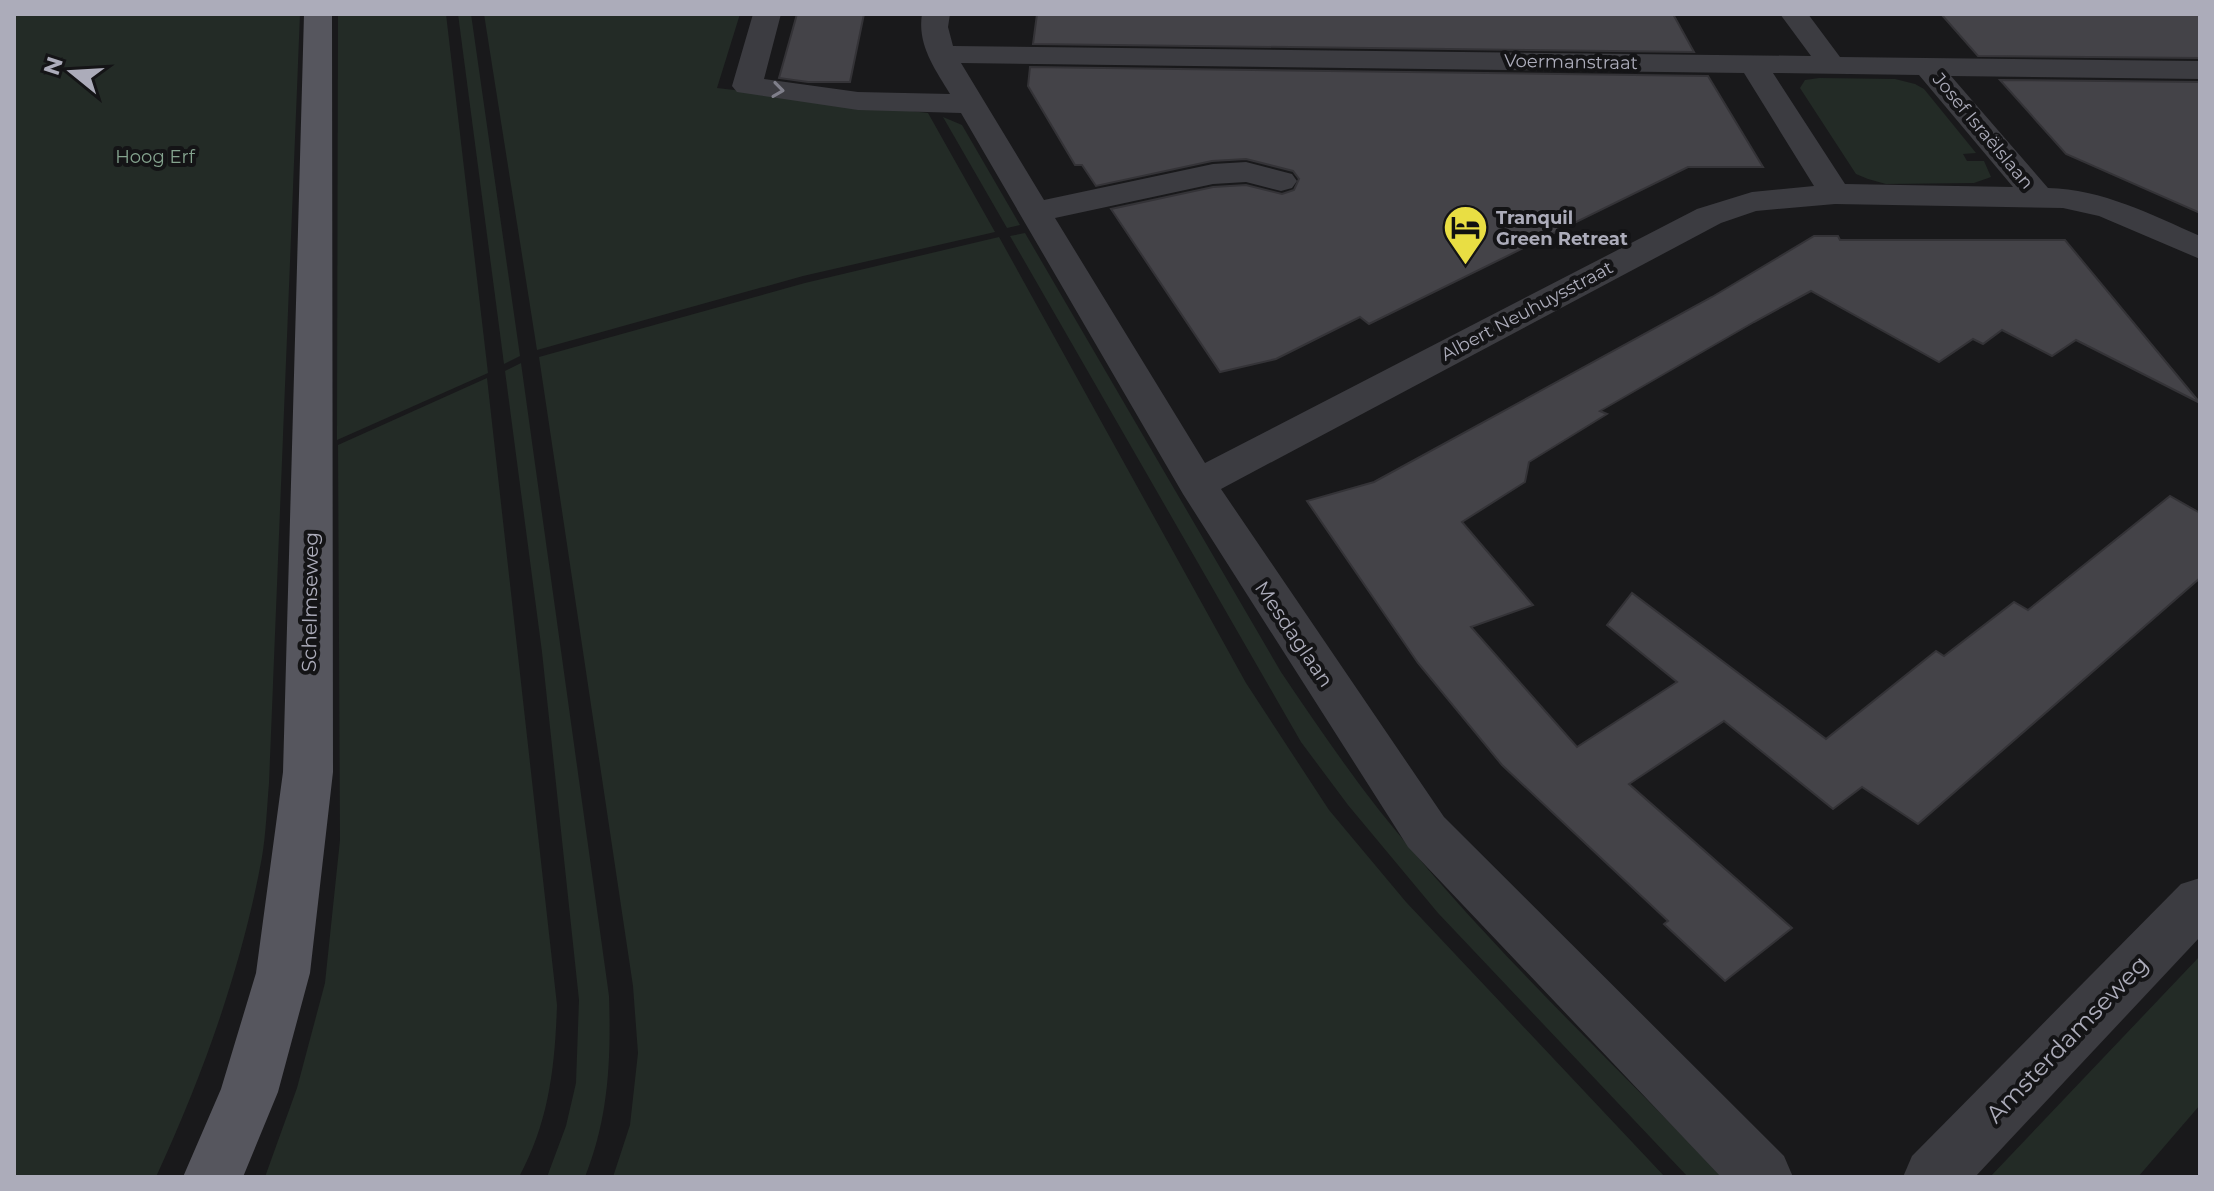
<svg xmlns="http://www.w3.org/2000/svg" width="2214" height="1191" viewBox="0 0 2214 1191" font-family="Montserrat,sans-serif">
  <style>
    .green { fill: #232b26 }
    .building { fill: #444348; stroke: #343337; stroke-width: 2 }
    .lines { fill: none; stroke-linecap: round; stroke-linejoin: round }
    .minor { fill: #3c3c41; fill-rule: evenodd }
    .major { fill: #56565e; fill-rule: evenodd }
    .oneway { stroke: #7f7f8a }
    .labels { text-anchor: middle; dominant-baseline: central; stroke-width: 8; stroke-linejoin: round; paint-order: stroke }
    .far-street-label { font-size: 18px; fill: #acacba; stroke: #141416 }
    .far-park-label { font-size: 18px; fill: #84a38e; stroke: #141416 }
    .far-poi-label { font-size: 18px; font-weight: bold; fill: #acacba; stroke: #141416; text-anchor: start }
    .street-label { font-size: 20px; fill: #acacba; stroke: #141416 }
    .near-street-label { font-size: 24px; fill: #acacba; stroke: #141416 }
  </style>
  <rect width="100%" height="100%" fill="#19191b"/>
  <g class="green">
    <path d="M14,14H300L269,783C267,807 266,833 262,857C242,967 203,1075 156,1177H14Z"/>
    <path d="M338,14H446L488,373L337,440Z"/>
    <path d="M458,14H471L520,356L504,364Z"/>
    <path d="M484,14H740L717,88L928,113L995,232L803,276L537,350Z"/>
    <path d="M1819,78L1895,79L1915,84L1924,89L1976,153L1963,154L1967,161H1984L1991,177L1974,183L1886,184L1868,179L1856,174L1800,88L1805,80Z"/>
    <path d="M943,117L962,125L1020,225L1007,228Z"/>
    <path d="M1025,233L1281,672C1312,718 1344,765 1379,810C1483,941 1607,1057 1723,1177H1688L1438,913L1348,805L1301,742L1010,236Z"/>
    <path d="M999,237L1246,683L1329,810L1406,902L1665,1177H613L630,1125L638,1053L633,986L539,357L805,283Z"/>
    <path d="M521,363L609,996C611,1059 609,1117 585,1177H547L566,1126L576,1083L579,1000L542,652L505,371Z"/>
    <path d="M487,378L557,1005C555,1066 549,1122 519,1177H265L297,1088L325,983L340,840L338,445Z"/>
    <path d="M2200,956V1105L2138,1177H1990Z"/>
  </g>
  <g class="building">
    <path d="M797,14H864L850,82H808L779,78Z"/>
    <path d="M1037,14H1673L1694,52L1033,44Z"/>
    <path d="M1941,14H2200V58L1978,56Z"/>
    <path d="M1030,67L1708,76L1763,167H1688L1369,324L1360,317L1276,359L1220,372L1111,209L1213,187L1246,185L1282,194L1294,190L1299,179L1293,171L1246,159L1212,161L1096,186L1082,165H1075L1028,86Z"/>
    <path d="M2000,80L2200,82V213L2066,154Z"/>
    <path d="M1814,236H1838L1840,240H2065L2200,403L2076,340L2052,356L2002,330L1983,344L1973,339L1939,362L1811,291L1754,322L1600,411L1607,414L1529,462L1525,482L1462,522L1533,605L1471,627L1577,747L1677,682L1607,625L1632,593L1826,739L1936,651L1944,656L2014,602L2028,610L2170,496L2200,513V578L1918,824L1862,787L1833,809L1724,721L1629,784L1792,928L1725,981L1664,924L1668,921L1502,765L1418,663L1307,501L1374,482L1712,297Z"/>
  </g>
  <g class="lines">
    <g class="minor">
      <path d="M753,14H781L764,79L858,92L950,94C935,69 917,45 922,14H950L948,27L953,46L1811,56L1780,14H1808L1840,57L2200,61V79L1951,76L2048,188C2102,189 2152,215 2200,236V259L2099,216L2063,208L1835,204L1756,211L1721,223L1221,489L1444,817L1784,1156L1793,1177H1721L1408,847L1183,494L961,113L858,110L737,92L732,86ZM961,63L1744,73L1814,186L1752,192L1697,209L1205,463L1055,218L1213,184L1246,182L1281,191L1292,188L1297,181L1292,174L1246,162L1213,164L1044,200ZM1773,73L1919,75L2013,187L1845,184Z"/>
      <path d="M2200,878V937L1975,1177H1903L1912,1156L2181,884Z"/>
    </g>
    <path class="major" d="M304,14H332L333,772L310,973L278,1092L243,1177H183L221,1089L256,973L283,772Z"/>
  </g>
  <defs><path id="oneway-chevron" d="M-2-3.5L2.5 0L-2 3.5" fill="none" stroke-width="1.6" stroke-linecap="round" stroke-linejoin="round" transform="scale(2)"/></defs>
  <use class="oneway" href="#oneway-chevron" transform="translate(778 90) rotate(8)"/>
  <defs>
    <symbol id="hotel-pin" viewBox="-11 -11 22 30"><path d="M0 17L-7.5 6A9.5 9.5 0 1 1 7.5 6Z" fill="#e9de43" stroke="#141416"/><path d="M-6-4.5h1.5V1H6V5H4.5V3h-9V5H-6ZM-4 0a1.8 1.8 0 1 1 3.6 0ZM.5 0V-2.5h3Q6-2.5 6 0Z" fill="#111"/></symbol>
  </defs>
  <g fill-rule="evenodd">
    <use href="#hotel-pin" x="1440" y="202" width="51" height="69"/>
  </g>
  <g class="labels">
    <g class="far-street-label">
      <text transform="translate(1571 62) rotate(1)">Voermanstraat</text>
      <text transform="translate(1983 131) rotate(50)">Josef Israëlslaan</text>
      <text transform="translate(1527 311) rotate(-28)">Albert Neuhuysstraat</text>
    </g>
    <g class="far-park-label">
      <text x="155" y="157">Hoog Erf</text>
    </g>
    <g class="far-poi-label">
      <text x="1496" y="218">Tranquil<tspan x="1496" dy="21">Green Retreat</tspan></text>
    </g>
    <g class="street-label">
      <text transform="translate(310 602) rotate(-89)">Schelmseweg</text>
      <text transform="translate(1294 634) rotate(56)">Mesdaglaan</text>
    </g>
    <g class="near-street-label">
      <text transform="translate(2067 1039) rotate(-46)">Amsterdamseweg</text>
    </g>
  </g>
  <rect width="2214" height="1191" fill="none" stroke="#acacba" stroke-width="32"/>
  <g transform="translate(72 72) rotate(288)" stroke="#141416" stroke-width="6" paint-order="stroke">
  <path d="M0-6L14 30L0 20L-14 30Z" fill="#acacba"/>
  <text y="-12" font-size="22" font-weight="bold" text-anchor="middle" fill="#acacba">N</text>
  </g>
</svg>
